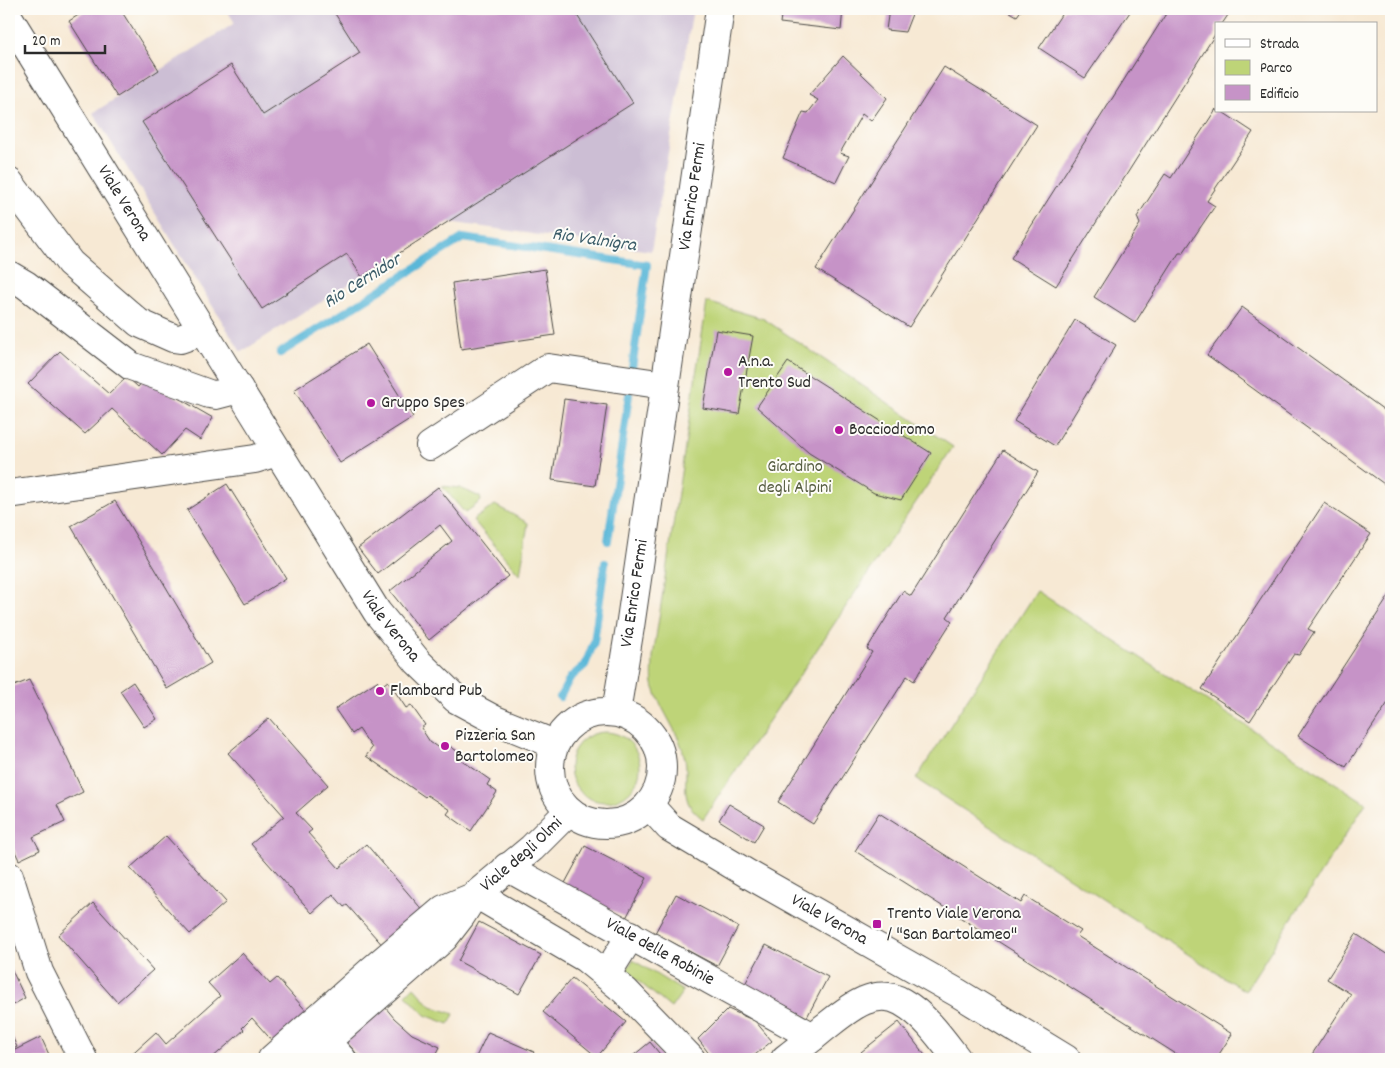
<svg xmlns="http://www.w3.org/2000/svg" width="1400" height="1068" viewBox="0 0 1400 1068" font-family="Dekko,sans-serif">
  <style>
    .industrial { fill: #ccbed4 }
    .green { fill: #bed478; stroke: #748052 }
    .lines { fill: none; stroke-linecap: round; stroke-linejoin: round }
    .stream { stroke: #5ab7d8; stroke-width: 8 }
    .building { fill: #c693c7 }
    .minor-casing { stroke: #4a4844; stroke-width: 30 }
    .major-casing { stroke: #4a4844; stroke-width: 30 }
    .minor { stroke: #fff; stroke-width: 28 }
    .major { stroke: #fff; stroke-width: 28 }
    .poi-dot { fill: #b5179e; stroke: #fdfcf7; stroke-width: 2 }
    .labels { text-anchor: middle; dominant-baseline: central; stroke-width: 4; stroke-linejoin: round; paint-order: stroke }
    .street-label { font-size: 18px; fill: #2b2b2b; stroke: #fdfcf7 }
    .poi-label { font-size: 18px; fill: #2b2b2b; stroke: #fdfcf7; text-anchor: start }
    .park-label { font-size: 18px; fill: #575e42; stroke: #fdfcf7 }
    .water-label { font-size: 19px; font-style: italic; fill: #3b5c68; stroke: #fdfcf7 }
  </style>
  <rect width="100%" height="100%" fill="#fdfcf7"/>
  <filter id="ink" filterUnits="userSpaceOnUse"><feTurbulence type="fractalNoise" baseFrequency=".02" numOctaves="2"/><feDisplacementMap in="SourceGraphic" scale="10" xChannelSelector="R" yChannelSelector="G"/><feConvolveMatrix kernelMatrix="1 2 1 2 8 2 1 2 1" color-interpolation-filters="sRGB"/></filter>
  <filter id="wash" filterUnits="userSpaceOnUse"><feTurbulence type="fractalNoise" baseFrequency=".0096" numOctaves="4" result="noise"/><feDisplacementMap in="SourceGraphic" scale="20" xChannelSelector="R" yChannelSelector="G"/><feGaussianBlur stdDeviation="1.12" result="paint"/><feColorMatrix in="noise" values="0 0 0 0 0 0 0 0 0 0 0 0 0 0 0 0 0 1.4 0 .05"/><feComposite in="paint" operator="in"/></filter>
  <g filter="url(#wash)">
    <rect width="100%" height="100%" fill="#f7e9d4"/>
    <path class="industrial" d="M226,9H693L651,251L449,222L241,352L93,113L235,23Z"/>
    <g class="green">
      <path d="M707,302L764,319L953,447L703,819C697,814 691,809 688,802C683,789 688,772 685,759C680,733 662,713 654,688C651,678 653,667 653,657Z"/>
      <path d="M442,486L460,488L480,497L481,501L465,513Z"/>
      <path d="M495,505L528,523L520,575L473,520Z"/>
      <path d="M1037,591L1366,803L1245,991L916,779Z"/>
      <circle cx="605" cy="767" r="35"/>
      <path d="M633,960L683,991L671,1008L626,971Z"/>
      <path d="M414,987L431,1006L454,1014L449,1024L425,1015L406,995Z"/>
    </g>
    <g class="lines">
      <g class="stream">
        <path d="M280,353L463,238L647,265L632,368"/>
        <path d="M608,541L629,395"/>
        <path d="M560,697L570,678L585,665L594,642L605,563"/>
      </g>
    </g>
    <g id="blocks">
      <g class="building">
        <path d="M88,9H120L159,70L117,97L69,21Z"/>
        <path d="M332,9H573L633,103L362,277L347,254L262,309L142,122L231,65L263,115L360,53Z"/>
        <path d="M782,9H843L841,30L780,23Z"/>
        <path d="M889,9H914L905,32L886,30Z"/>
        <path d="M1005,9H1022L1017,16Z"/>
        <path d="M1065,9H1132L1085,78L1039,48Z"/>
        <path d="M1169,9H1232L1222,24H1216V33L1056,286L1011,258Z"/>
        <path d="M843,56L887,98L871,121L862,114L840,153L849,156L836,182L783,158L803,112L808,113L818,100L809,95Z"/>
        <path d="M944,67L1037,125L909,327L816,269Z"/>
        <path d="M1216,109V111H1221L1253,132L1207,201L1215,206L1183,253H1179L1135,323L1094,297L1140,224L1137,217L1165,174L1171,178Z"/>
        <path d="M545,269L555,335L461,349L452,283Z"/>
        <path d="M1242,307L1391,415V489L1207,355Z"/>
        <path d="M1075,320L1116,345L1055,446L1014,421Z"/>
        <path d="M716,330L753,336L739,414L703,408Z"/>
        <path d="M367,344L413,417L340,463L294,390Z"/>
        <path d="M60,351L109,394L127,377L138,387L145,379L213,418L200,440L185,430L162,455L112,409L85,434L28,384Z"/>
        <path d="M788,362L931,453L901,500L874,493L809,453L757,407Z"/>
        <path d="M564,399L607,405L595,486L552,480Z"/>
        <path d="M1003,450L1038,472L947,617L952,621L914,681L907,676L813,824L778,802L872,652L867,649L903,591L911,596Z"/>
        <path d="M227,484L286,578L245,604L187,510Z"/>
        <path d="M438,487L508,576L429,640L390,591L452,541L440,525L378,574L358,548Z"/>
        <path d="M115,501L211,663L167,689L71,526Z"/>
        <path d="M1324,503L1371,534L1308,629L1314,632L1299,655L1294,654L1250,721L1202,689Z"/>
        <path d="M1391,593V698L1346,767L1298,736Z"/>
        <path d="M29,680L52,726L83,792L57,805L65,822L33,837L40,850L19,860L9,839V688Z"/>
        <path d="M377,681L381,686L388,681L406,708L411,705L425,725L421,728L430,742L440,749L445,743L463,755L460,759L490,780L487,785L497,792L471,831L447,814L450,810L427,795L425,797L366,756L372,748L359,729L352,734L335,709Z"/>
        <path d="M133,682L157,719L144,727L120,691Z"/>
        <path d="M269,718L328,785L296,813L312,830L308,833L339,868L366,844L425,913L385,948L347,905L344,907L333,894L312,913L251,844L284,816L228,753Z"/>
        <path d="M729,804L764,825L754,842L719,820Z"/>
        <path d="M879,813L1021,903L1025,896L1081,931L1077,936L1232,1034L1216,1059H1184L855,851Z"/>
        <path d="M166,836L226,902L190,934L130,868Z"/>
        <path d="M585,846L647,878L626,918L564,885Z"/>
        <path d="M676,894L738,927L717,966L655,933Z"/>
        <path d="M93,903L153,970L117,1002L58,935Z"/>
        <path d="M479,922L541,955L519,994L458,961Z"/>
        <path d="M1356,934L1391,957V1051L1386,1059H1309L1351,994L1327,979Z"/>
        <path d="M766,945L828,977L807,1017L745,984Z"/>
        <path d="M242,953L270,984L277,978L309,1014L275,1044L252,1018L242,1028L244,1030L211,1059H126L156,1032L166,1044L220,996L208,983Z"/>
        <path d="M9,964L25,998L9,1007Z"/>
        <path d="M572,978L626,1022L597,1057L543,1012Z"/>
        <path d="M385,1007L394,1018L412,1034L440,1047L434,1059H361L345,1040Z"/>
        <path d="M728,1009L755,1021L772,1041L750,1059H713L698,1039Z"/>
        <path d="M899,1022L928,1059H866L861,1052Z"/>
        <path d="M9,1030L17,1047L9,1051Z"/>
        <path d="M488,1032L534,1052L530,1059H475Z"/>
        <path d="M41,1037L51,1059H9V1053Z"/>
        <path d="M650,1042L664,1059H629Z"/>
      </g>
    </g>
  </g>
  <g filter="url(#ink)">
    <use href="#blocks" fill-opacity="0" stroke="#4a4844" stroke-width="1"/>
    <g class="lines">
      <defs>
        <g id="minor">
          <path d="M9,182L70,263L139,323L173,338L180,339L203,331"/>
          <path d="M9,275L26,285L131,366L209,394L216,395L239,389"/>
          <path d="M430,446L548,368L665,385"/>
          <path d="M9,494L255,459L277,452"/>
          <path id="s1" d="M616,712L630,627L720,9"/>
          <path id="s2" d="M507,867L813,1037"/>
          <path d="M9,876L39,972L83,1059"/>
          <path d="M476,894L585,958L625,991L691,1059"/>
          <path d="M606,975L631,935"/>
          <path d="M326,1042L342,1059"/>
          <path id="s3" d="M272,1059L372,970L444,909L473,897L532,848L569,811"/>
          <path d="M306,1059L444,938L461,916L473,897"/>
          <path d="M785,1059C798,1049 811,1039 824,1028C845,1012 873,985 902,1002C925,1015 941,1038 957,1059"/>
        </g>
        <g id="major">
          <path id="s4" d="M9,18L377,612L418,662L456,699L495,720L554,744"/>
          <circle cx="606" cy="768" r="56"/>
          <path id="s5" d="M649,805L669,827L748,874L958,993L1066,1059"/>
        </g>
      </defs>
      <use href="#minor" class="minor-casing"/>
      <use href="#major" class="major-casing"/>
      <use href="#minor" class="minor"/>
      <use href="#major" class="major"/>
    </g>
  </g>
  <g class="poi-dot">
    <circle cx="728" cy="372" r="5"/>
    <circle cx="371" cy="403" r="5"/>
    <circle cx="839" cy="430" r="5"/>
    <circle cx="380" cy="691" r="5"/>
    <circle cx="445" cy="746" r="5"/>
    <rect x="872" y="919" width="10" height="10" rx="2.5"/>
  </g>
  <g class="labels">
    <g class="street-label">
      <text stroke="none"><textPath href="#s1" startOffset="521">Via Enrico Fermi</textPath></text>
      <text stroke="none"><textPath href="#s4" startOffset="218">Viale Verona</textPath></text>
      <text stroke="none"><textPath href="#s1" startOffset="120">Via Enrico Fermi</textPath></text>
      <text stroke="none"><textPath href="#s4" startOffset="718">Viale Verona</textPath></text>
      <text stroke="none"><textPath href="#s3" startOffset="324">Viale degli Olmi</textPath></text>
      <text stroke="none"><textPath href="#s5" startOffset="215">Viale Verona</textPath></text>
      <text stroke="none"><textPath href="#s2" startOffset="175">Viale delle Robinie</textPath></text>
    </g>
    <g class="poi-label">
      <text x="738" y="362">A.n.a.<tspan x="738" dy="21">Trento Sud</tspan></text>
      <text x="381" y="403">Gruppo Spes</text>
      <text x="849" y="430">Bocciodromo</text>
      <text x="390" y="691">Flambard Pub</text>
      <text x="455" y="736">Pizzeria San<tspan x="455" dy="21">Bartolomeo</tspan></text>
      <text x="887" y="914">Trento Viale Verona<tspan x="887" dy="21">/ "San Bartolameo"</tspan></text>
    </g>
    <g class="park-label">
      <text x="795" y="467">Giardino<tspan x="795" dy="21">degli Alpini</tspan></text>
    </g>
    <g class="water-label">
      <text transform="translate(594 241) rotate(8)">Rio Valnigra</text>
      <text transform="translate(363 282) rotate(-32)">Rio Cernidor</text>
    </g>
  </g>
  <rect width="1400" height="1068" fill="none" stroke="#fdfcf7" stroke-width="30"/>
  <rect x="1215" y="22" width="162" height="90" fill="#fdfcf7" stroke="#a9a8a5"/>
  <rect x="1225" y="39" width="25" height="8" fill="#ffffff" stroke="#a9a8a5"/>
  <text x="1260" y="48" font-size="15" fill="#2b2b2b">Strada</text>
  <rect x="1225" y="60" width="25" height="15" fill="#bed478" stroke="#a9a8a5"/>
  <text x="1260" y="72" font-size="15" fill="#2b2b2b">Parco</text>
  <rect x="1225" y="85" width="25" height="15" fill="#c693c7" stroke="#a9a8a5"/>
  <text x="1260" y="98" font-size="15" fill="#2b2b2b">Edificio</text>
  <path d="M25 45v8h80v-8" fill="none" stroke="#2b2b2b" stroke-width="2.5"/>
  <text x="32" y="45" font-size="15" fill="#2b2b2b" stroke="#fdfcf7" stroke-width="4" paint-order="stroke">20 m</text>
</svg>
